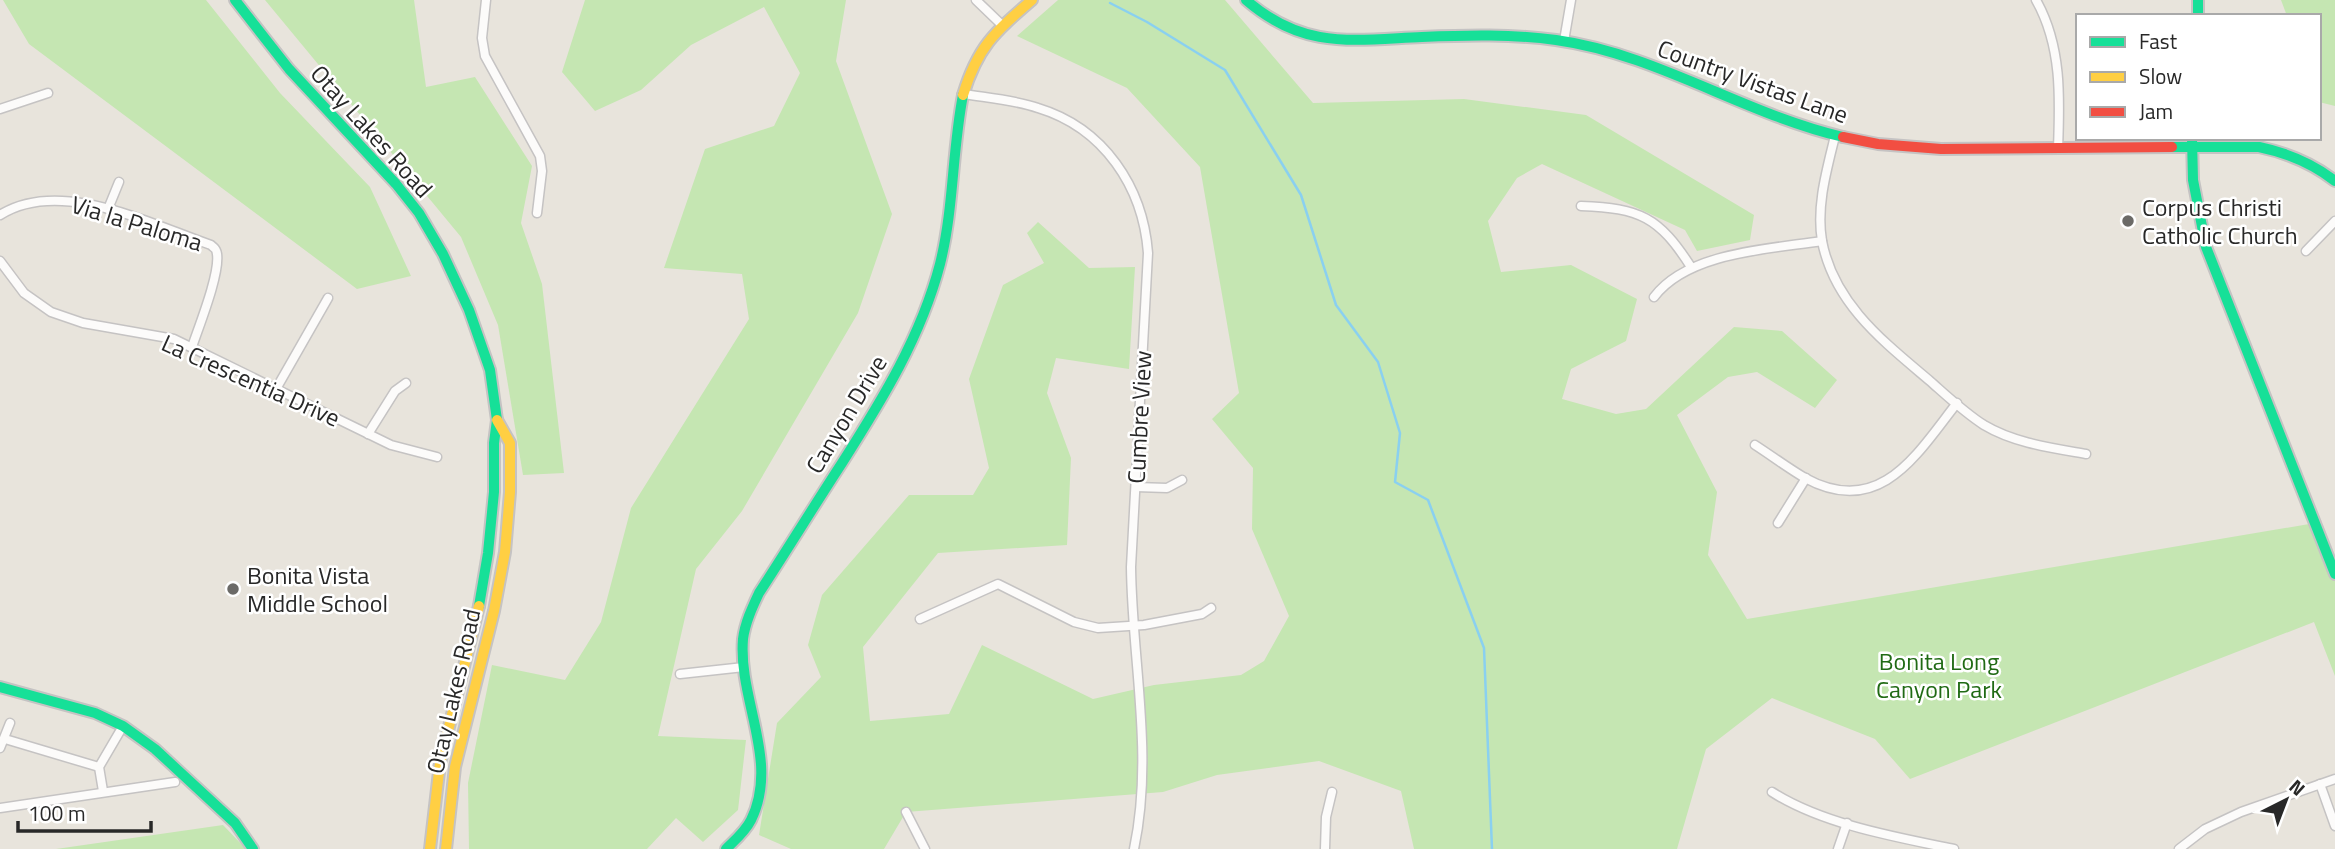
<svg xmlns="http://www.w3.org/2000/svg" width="2335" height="849" viewBox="0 0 2335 849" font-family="'Titillium Web',sans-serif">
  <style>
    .green { fill: #c5e6b2 }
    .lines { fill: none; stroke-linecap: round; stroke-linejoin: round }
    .stream { stroke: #8ad0f0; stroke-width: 2.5 }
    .street-casing { stroke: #c5c3c3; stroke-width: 11 }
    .fast-casing { stroke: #c5c3c3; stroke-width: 14 }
    .slow-casing { stroke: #c5c3c3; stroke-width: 14 }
    .jam-casing { stroke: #c5c3c3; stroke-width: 14 }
    .street { stroke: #fcfbfa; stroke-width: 8 }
    .fast { stroke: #16e098; stroke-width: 10 }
    .slow { stroke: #ffcf43; stroke-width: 10 }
    .jam { stroke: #f24e42; stroke-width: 10 }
    .poi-dot { fill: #6b6a67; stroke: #fff; stroke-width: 2.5 }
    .labels { text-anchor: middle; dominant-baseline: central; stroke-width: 5; stroke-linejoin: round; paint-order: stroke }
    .street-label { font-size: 24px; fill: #282828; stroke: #fff }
    .poi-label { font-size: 24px; fill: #282828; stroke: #fff; text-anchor: start }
    .park-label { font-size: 24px; fill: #206a14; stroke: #fff }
  </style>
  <rect width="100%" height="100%" fill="#e8e4dc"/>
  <g class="green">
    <path d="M3,0H206L280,93L370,187L411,276L357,289L29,44Z"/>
    <path d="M265,0H414L426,87L475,77L532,166L521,223L542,284L564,473L523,475L498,325L461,237Z"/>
    <path d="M585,0H846L836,61L892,214L858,313L742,511L696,569L658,736L746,740L738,810L703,842L676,818L647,849H469L468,783L492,665L565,680L601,622L631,508L749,319L742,274L664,268L705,149L774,126L800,73L764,7L691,45L641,90L595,111L562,72Z"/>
    <path d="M1058,0H1225L1313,103L1464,99L1586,115L1754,215L1750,240L1697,251L1685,230L1542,164L1517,178L1488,221L1501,272L1571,265L1637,299L1626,341L1571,369L1562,399L1616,414L1646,409L1734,327L1782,331L1837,380L1815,408L1757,372L1728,377L1677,415L1717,492L1708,555L1747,619L2315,523L2335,574V676L2314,622L1910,779L1875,739L1772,698L1706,749L1677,849H1414L1401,791L1319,761L1217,775L1163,792L906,812L884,849H791L759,835L777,723L821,677L808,645L822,595L909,495H973L989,468L969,379L1003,285L1044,263L1027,233L1038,222L1089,268L1135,267L1129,369L1056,358L1047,393L1071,458L1067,545L938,553L863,647L870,721L949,714L982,645L1093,699L1154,685L1241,675L1264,661L1289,616L1252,529L1253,468L1212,419L1239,393L1200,167L1127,88L1017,36Z"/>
    <path d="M2281,0H2335V106L2319,102V16H2287Z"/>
    <path d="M223,825L246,849H56Z"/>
  </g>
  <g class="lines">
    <path class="stream" d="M1110,3L1147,22L1225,70L1301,195L1336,305L1378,362L1400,433L1395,482L1428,500L1484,648L1492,849"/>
    <defs>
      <g id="street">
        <path d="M486,0L482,38L485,56L540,156L542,171L537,213"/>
        <path d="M976,0L1003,26"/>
        <path d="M2036,0C2062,46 2060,98 2058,149"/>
        <path d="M1564,41L1571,0"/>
        <path d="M964,94C989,98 1015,100 1038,108C1104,128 1143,187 1148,253L1131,567C1132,661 1154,755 1134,849"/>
        <path d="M0,109L48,93"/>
        <path d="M1835,136C1827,169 1816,206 1822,241C1834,304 1884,342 1930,381C1947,396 1965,413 1984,425C2014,443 2052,448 2086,454"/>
        <path d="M1581,206C1640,208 1659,217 1691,267"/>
        <path d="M108,209L119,182"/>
        <path d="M0,215C60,177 150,224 211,245C215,249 216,248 217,254C220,274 199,326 192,347"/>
        <path d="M2306,251L2335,221"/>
        <path d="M0,261L24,293L51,312L83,323L174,339L391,445L437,457"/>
        <path d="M1654,297C1688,252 1770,249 1822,241"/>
        <path d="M276,389L328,298"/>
        <path d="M368,434L395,391L406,383"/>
        <path d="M1755,445C1772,456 1788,468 1805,478C1880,519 1917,454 1957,403"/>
        <path d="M1136,487L1167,488L1182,480"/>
        <path d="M1778,523L1806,478"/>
        <path d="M920,619L998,584L1074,622L1098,628L1144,625L1202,614L1211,608"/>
        <path d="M680,674L744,667"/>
        <path d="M5,739L99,767"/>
        <path d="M0,748L10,723"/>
        <path d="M2320,784L2335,826"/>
        <path d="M103,791L99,767L123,726"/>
        <path d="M1772,792C1822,824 1895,837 1954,849"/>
        <path d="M0,808L175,782"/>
        <path d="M906,812L925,849"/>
        <path d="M1325,849L1326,817L1332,792"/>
        <path d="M1838,849L1847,823"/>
        <path d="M2179,849L2205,829L2241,812L2335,779"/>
      </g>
      <g id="fast">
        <path d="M235,0L289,69L396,184L419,213L443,254L469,310L490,370L497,420L494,443V492L488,553L479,606"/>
        <path d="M1246,0C1304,50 1352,40 1422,37C1467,35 1512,34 1556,40C1657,54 1744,114 1843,137"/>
        <path d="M2198,0V16"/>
        <path d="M2192,138L2193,180L2206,247L2335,574"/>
        <path d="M2172,147H2259C2288,153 2312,163 2335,181"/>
        <path d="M0,687L95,713L123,726L155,749L235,823L253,849"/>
        <path d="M726,849C735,840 745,832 751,820C780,761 738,700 743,639C745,623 752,608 759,593C787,550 814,506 842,463C882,400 921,337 940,264C954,208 952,151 963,95"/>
      </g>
      <g id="slow">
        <path d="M963,95C978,46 995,32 1032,0"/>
        <path d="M430,849L440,763L479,606"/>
        <path d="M446,849L455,767L494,611L505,552L510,492V443L497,420"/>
      </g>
      <path id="jam" d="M1843,137L1878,144L1941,149L2172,147"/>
    </defs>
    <use href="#street" class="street-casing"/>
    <use href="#fast" class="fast-casing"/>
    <use href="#slow" class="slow-casing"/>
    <use href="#jam" class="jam-casing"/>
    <use href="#street" class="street"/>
    <use href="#fast" class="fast"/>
    <use href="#slow" class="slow"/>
    <use href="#jam" class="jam"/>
  </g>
  <g class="poi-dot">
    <circle cx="2128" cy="221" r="7"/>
    <circle cx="233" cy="589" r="7"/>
  </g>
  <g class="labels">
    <g class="street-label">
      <text transform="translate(1753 81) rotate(20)">Country Vistas Lane</text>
      <text transform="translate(372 131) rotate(48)">Otay Lakes Road</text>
      <text transform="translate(137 223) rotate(17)">Via la Paloma</text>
      <text transform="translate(251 380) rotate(24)">La Crescentia Drive</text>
      <text transform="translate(846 414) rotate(-59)">Canyon Drive</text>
      <text transform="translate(1139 417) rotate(-87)">Cumbre View</text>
      <text transform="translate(453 691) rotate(-77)">Otay Lakes Road</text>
    </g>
    <g class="poi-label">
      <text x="2142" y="207">Corpus Christi<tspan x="2142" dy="28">Catholic Church</tspan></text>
      <text x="247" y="575">Bonita Vista<tspan x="247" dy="28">Middle School</tspan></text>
    </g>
    <g class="park-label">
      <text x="1939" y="661">Bonita Long<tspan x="1939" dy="28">Canyon Park</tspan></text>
    </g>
  </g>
  <rect x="2076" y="14" width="245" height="126" fill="#ffffff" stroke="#a9a9a9" stroke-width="2"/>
  <rect x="2090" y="37" width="35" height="10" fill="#16e098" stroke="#a9a9a9" stroke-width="2"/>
  <text x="2139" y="49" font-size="21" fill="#282828">Fast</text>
  <rect x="2090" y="72" width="35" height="10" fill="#ffcf43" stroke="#a9a9a9" stroke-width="2"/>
  <text x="2139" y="84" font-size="21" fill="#282828">Slow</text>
  <rect x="2090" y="107" width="35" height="10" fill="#f24e42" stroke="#a9a9a9" stroke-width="2"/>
  <text x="2139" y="119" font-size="21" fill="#282828">Jam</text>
  <g transform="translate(2286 800) rotate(42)" stroke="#ffffff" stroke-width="5" paint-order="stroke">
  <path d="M0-5L12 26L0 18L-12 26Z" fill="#282828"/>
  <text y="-10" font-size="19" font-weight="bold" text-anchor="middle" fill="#282828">N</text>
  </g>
  <path d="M18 821v10h133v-10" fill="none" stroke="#282828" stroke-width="3.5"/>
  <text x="28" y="821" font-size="21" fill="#282828" stroke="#ffffff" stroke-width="5" paint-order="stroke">100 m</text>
</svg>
